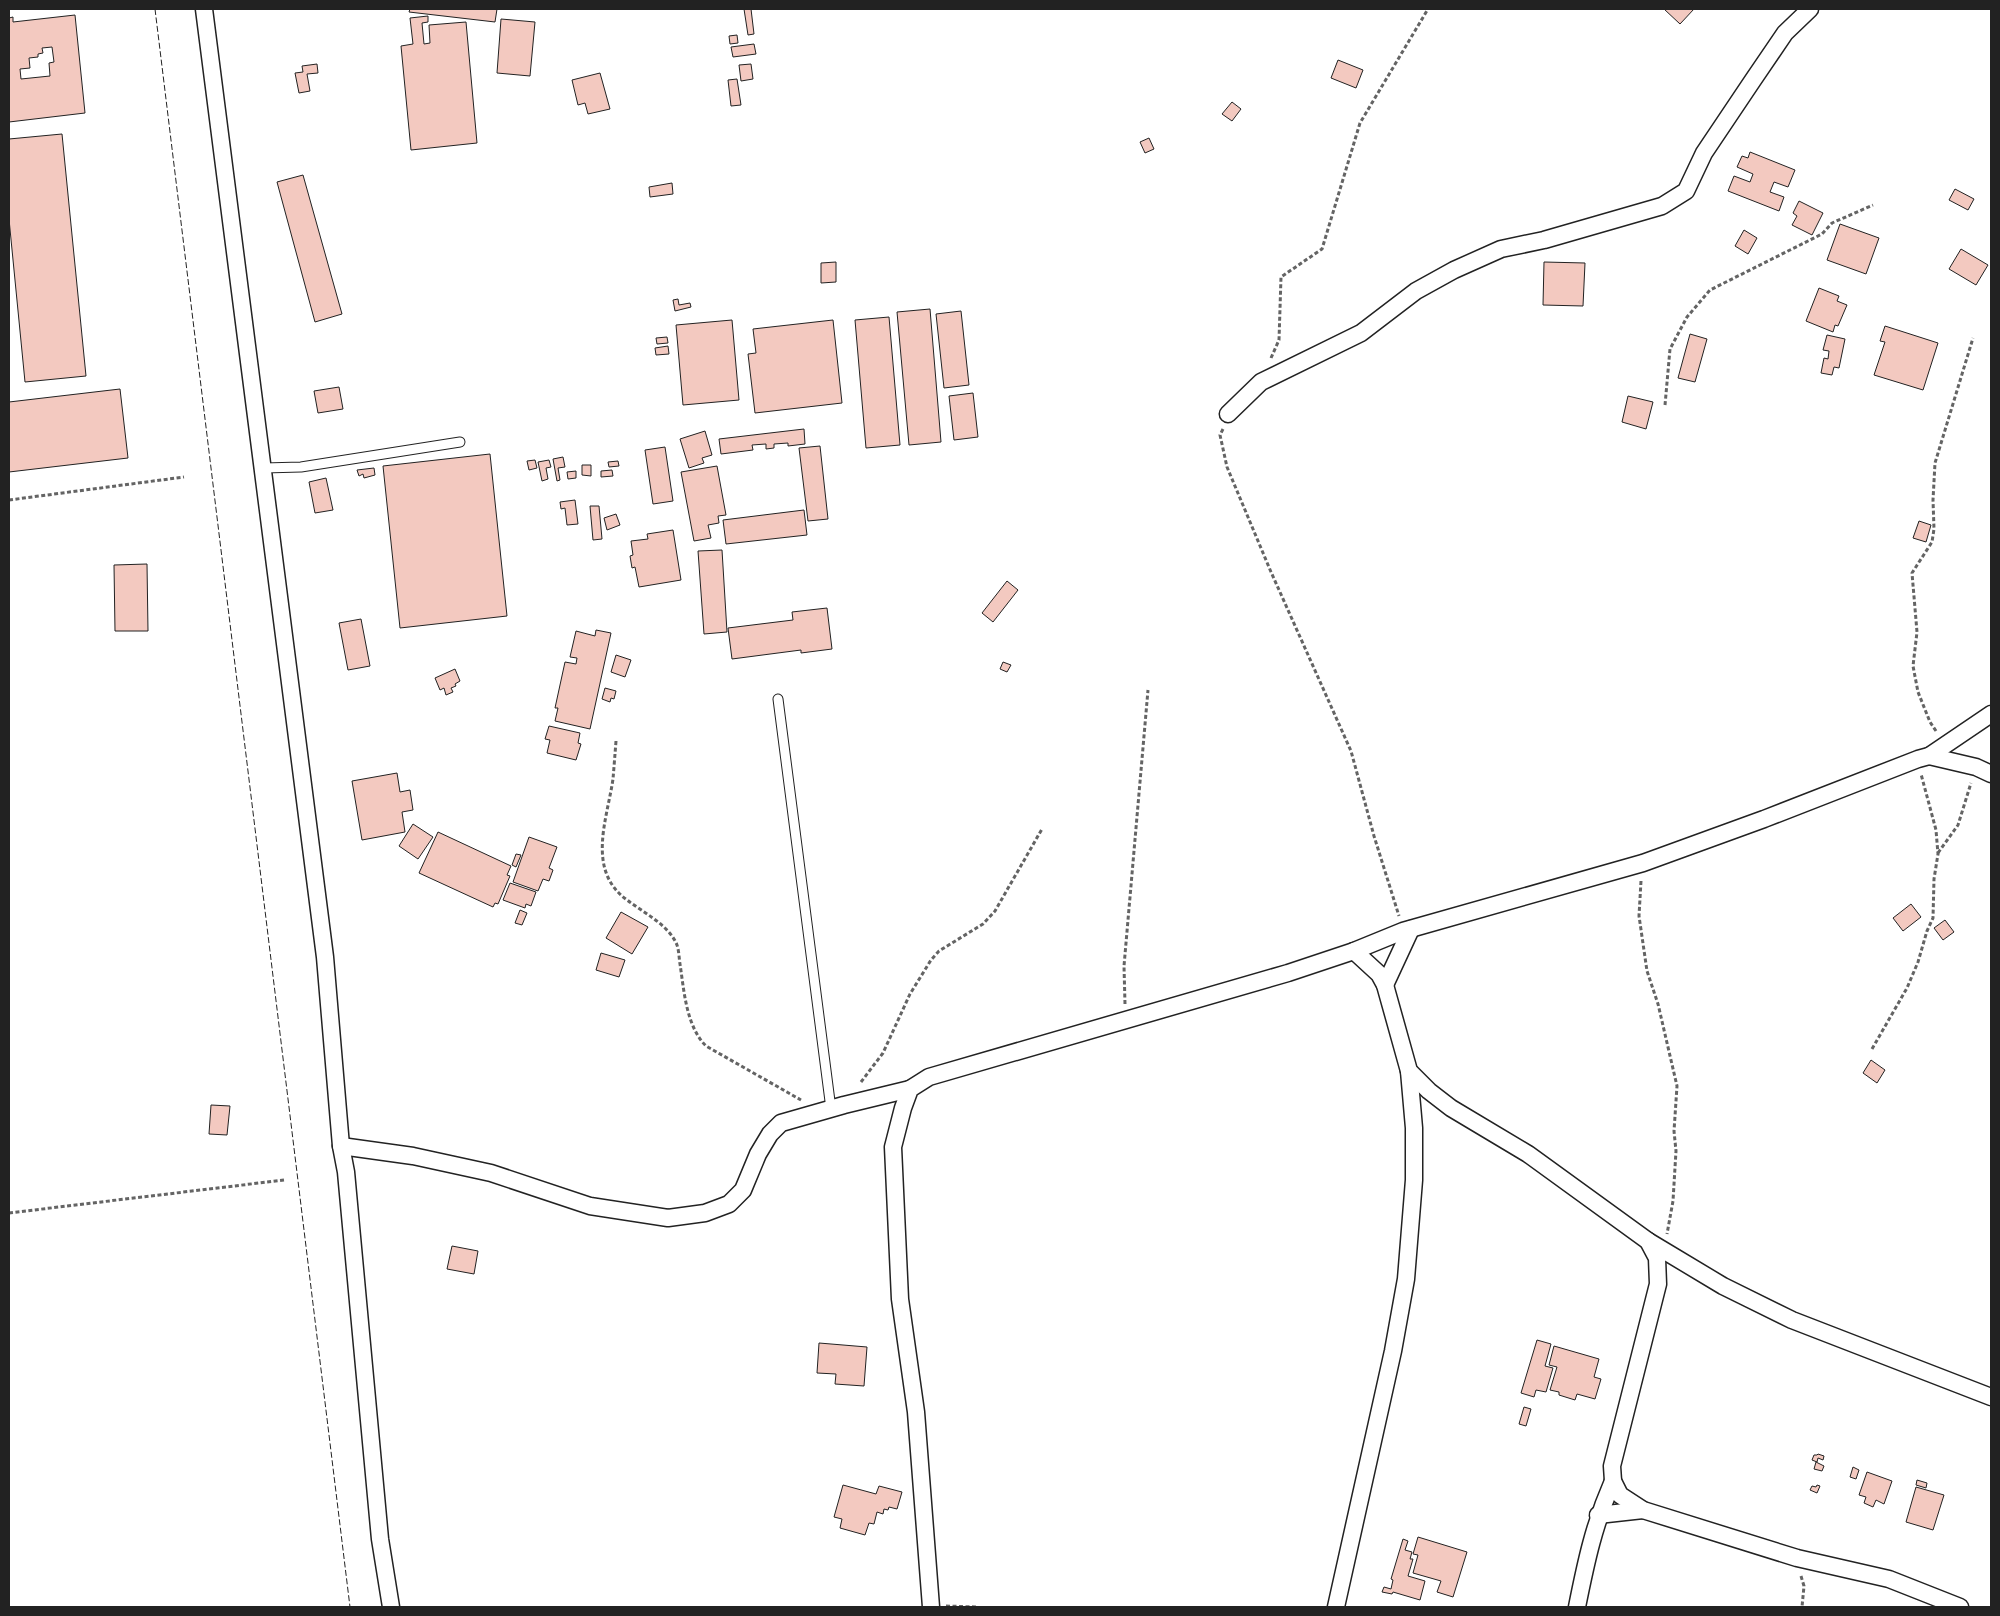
<svg xmlns="http://www.w3.org/2000/svg" width="2000" height="1616" viewBox="0 0 2000 1616" font-family="Overpass,sans-serif">
  <style>
    .building { fill: #f3c9c0; stroke: #222; fill-rule: evenodd }
    .lines { fill: none; stroke-linecap: round; stroke-linejoin: round }
    .service-casing { stroke: #222; stroke-width: 11 }
    .minor-casing { stroke: #222; stroke-width: 19 }
    .path { stroke: #646464; stroke-width: 3; stroke-dasharray: 4 2.5; stroke-linecap: butt }
    .service { stroke: #fff; stroke-width: 9 }
    .minor { stroke: #fff; stroke-width: 16 }
    .fence { stroke: #222; stroke-width: 1; stroke-dasharray: 6 2.5; stroke-linecap: butt }
  </style>
  <rect width="100%" height="100%" fill="#fff"/>
  <g class="building">
    <path d="M410,9H497L495,22L409,12Z"/>
    <path d="M744,9H751L754,34L748,35Z"/>
    <path d="M1664,9H1694L1680,24Z"/>
    <path d="M75,15L85,113L9,122V18L13,17V22ZM52,47L54,62L49,63L50,76L21,79L20,69L30,68L29,58L38,57V54L43,53L42,48Z"/>
    <path d="M428,16V22L422,23L424,44L430,43L429,25L466,22L477,143L411,150L401,46L413,44L410,18Z"/>
    <path d="M501,19L535,22L530,76L497,73Z"/>
    <path d="M737,35L738,43L730,44L729,36Z"/>
    <path d="M754,44L756,54L733,57L731,47Z"/>
    <path d="M1338,60L1363,70L1356,88L1331,78Z"/>
    <path d="M317,64L318,73L307,74L310,91L299,93L295,73L303,72L302,66Z"/>
    <path d="M751,64L753,79L741,81L739,65Z"/>
    <path d="M600,73L610,109L588,114L585,103L578,105L572,80Z"/>
    <path d="M737,79L741,105L731,106L728,80Z"/>
    <path d="M1232,102L1241,109L1232,121L1222,114Z"/>
    <path d="M62,134L86,376L25,382L9,219V139Z"/>
    <path d="M1149,138L1154,149L1145,153L1140,142Z"/>
    <path d="M1750,152L1795,170L1788,187L1774,182L1770,192L1784,197L1779,211L1728,191L1734,176L1750,182L1753,174L1737,167L1742,156L1748,158Z"/>
    <path d="M303,175L342,314L315,322L277,182Z"/>
    <path d="M672,183L673,194L650,197L649,187Z"/>
    <path d="M1955,189L1974,199L1968,210L1949,200Z"/>
    <path d="M1799,201L1823,213L1812,235L1792,225L1797,216L1793,213Z"/>
    <path d="M1840,224L1879,238L1866,274L1827,260Z"/>
    <path d="M1744,230L1757,238L1748,254L1735,246Z"/>
    <path d="M1961,249L1988,265L1976,285L1949,269Z"/>
    <path d="M836,262V282L821,283V263Z"/>
    <path d="M1544,262L1585,263L1583,306L1543,305Z"/>
    <path d="M1819,288L1839,296L1837,301L1847,305L1838,326L1835,325L1833,332L1806,321Z"/>
    <path d="M678,299L679,305L690,303L691,307L675,311L673,300Z"/>
    <path d="M930,309L941,442L909,445L897,312Z"/>
    <path d="M961,311L969,385L944,388L936,314Z"/>
    <path d="M889,317L900,445L866,448L855,320Z"/>
    <path d="M732,320L739,400L683,405L676,325Z"/>
    <path d="M833,320L842,403L755,413L748,354L756,353L753,329Z"/>
    <path d="M1885,326L1938,343L1923,390L1874,375L1885,342L1880,341Z"/>
    <path d="M1690,334L1707,339L1695,382L1678,378Z"/>
    <path d="M1827,335L1845,339L1839,368L1834,367L1832,375L1821,373L1824,358L1828,359L1829,351L1823,350Z"/>
    <path d="M667,337L668,343L657,344L656,338Z"/>
    <path d="M668,346L669,354L656,355L655,348Z"/>
    <path d="M339,387L343,409L318,413L314,391Z"/>
    <path d="M120,389L128,458L9,472V402Z"/>
    <path d="M973,393L978,437L954,440L949,396Z"/>
    <path d="M1628,396L1653,402L1646,429L1622,422Z"/>
    <path d="M804,429L805,444L788,446V443L774,444V448L766,449V444L752,445L753,450L721,454L719,439Z"/>
    <path d="M705,431L712,455L702,458L704,463L689,468L680,439Z"/>
    <path d="M820,446L828,519L808,521L799,448Z"/>
    <path d="M665,447L673,501L653,504L645,450Z"/>
    <path d="M490,454L507,616L400,628L383,466Z"/>
    <path d="M563,457L565,467L558,468L560,480L557,481L553,459Z"/>
    <path d="M535,460L537,468L529,470L527,461Z"/>
    <path d="M549,460L551,467L546,468L548,479L542,481L538,462Z"/>
    <path d="M618,461L619,466L609,467L608,462Z"/>
    <path d="M582,465H591V476L582,475Z"/>
    <path d="M717,466L726,515L718,516L719,523L708,525L711,538L694,541L681,472Z"/>
    <path d="M374,468L375,475L364,478L363,474L359,476L357,470Z"/>
    <path d="M612,470L613,476L601,477V471Z"/>
    <path d="M576,471V478L568,479L567,472Z"/>
    <path d="M326,478L333,510L315,513L309,482Z"/>
    <path d="M575,500L578,524L567,525L565,508L561,509L560,502Z"/>
    <path d="M590,506H599L602,539L593,540Z"/>
    <path d="M804,510L807,535L726,544L723,520Z"/>
    <path d="M616,514L620,525L607,530L604,518Z"/>
    <path d="M1919,521L1931,525L1926,542L1913,538Z"/>
    <path d="M673,530L681,580L639,587L635,567L632,568L630,556L633,555L631,541L648,539L647,534Z"/>
    <path d="M722,550L727,632L704,634L698,551Z"/>
    <path d="M147,564L148,631H115L114,565Z"/>
    <path d="M1007,581L1018,590L993,622L982,613Z"/>
    <path d="M827,608L832,649L801,653V650L732,659L728,628L793,620L792,612Z"/>
    <path d="M361,619L370,666L348,670L339,623Z"/>
    <path d="M596,630L611,633L590,729L555,721L558,708H555L565,662L576,664L577,658L570,657L576,631L595,636Z"/>
    <path d="M616,655L631,660L625,677L611,672Z"/>
    <path d="M1003,662L1011,665L1007,672L1000,669Z"/>
    <path d="M455,669L460,681L455,684L456,686L451,688L453,692L446,695L444,688L440,690L435,678Z"/>
    <path d="M605,688L616,691L614,699L611,698L610,702L602,699Z"/>
    <path d="M549,726L580,733L578,743L581,744L576,760L547,753L550,740L545,739Z"/>
    <path d="M397,773L400,792L410,790L413,810L402,812L405,832L362,840L352,781Z"/>
    <path d="M413,824L433,837L418,859L399,846Z"/>
    <path d="M438,832L511,866L507,875L510,876L498,904L495,903L493,907L419,873Z"/>
    <path d="M529,837L557,847L549,868L553,870L549,881L543,879L538,891L513,882Z"/>
    <path d="M516,854L521,855L516,867L512,865Z"/>
    <path d="M510,883L536,892L531,906L526,904L525,908L503,900Z"/>
    <path d="M1911,904L1921,917L1903,931L1893,918Z"/>
    <path d="M520,910L527,913L522,925L515,923Z"/>
    <path d="M621,912L648,927L632,954L606,938Z"/>
    <path d="M1945,920L1954,932L1943,940L1934,928Z"/>
    <path d="M601,953L625,960L619,977L596,970Z"/>
    <path d="M1871,1060L1885,1070L1877,1083L1863,1073Z"/>
    <path d="M211,1105L230,1106L227,1135L209,1134Z"/>
    <path d="M452,1246L478,1251L474,1274L447,1269Z"/>
    <path d="M1537,1340L1551,1344L1545,1366L1553,1368L1546,1392L1536,1390L1534,1397L1521,1393Z"/>
    <path d="M819,1343L867,1347L864,1386L835,1384L836,1374L817,1373Z"/>
    <path d="M1554,1346L1599,1359L1594,1377L1601,1379L1595,1399L1577,1394L1575,1400L1559,1395V1392L1550,1390L1557,1367L1549,1365Z"/>
    <path d="M1524,1407L1531,1409L1526,1426L1519,1424Z"/>
    <path d="M1818,1454L1824,1456L1823,1460L1818,1458L1817,1462L1812,1460L1814,1455H1817Z"/>
    <path d="M1816,1462L1824,1466L1822,1471L1814,1469Z"/>
    <path d="M1853,1467L1859,1470L1856,1479L1850,1477Z"/>
    <path d="M1867,1472L1892,1481L1884,1504L1876,1500L1873,1507L1864,1503L1866,1497L1859,1495Z"/>
    <path d="M1917,1480L1927,1483L1926,1488L1916,1485Z"/>
    <path d="M843,1485L876,1494L879,1486L902,1492L897,1509L889,1507L888,1510L884,1509L883,1514L877,1512L874,1524L869,1523L865,1535L840,1528L842,1519L834,1517Z"/>
    <path d="M1817,1485L1820,1486L1817,1493L1810,1490L1812,1486L1816,1487Z"/>
    <path d="M1916,1487L1944,1495L1933,1530L1906,1522Z"/>
    <path d="M1418,1537L1467,1552L1453,1597L1437,1592L1441,1581L1413,1573L1418,1555L1413,1554Z"/>
    <path d="M1403,1539L1408,1541L1405,1550L1412,1552L1410,1559H1413L1408,1576L1425,1581L1420,1600L1393,1592L1392,1594L1382,1592L1384,1587L1391,1589L1393,1580L1391,1579Z"/>
  </g>
  <g class="lines">
    <defs>
      <g id="service">
        <path d="M264,468L301,467L460,442"/>
        <path d="M778,699L831,1109"/>
      </g>
      <g id="minor">
        <path d="M204,9L325,957L341,1146L346,1172L380,1539L391,1607"/>
        <path d="M1228,414L1261,382L1361,333L1416,291L1454,270L1501,249L1544,240L1662,206L1686,191L1704,153L1753,80L1785,33L1810,9"/>
        <path d="M1929,756L1976,767L1991,774"/>
        <path d="M1354,951L1379,974L1385,985L1409,1071L1429,1091L1451,1108L1528,1154L1648,1241L1657,1258L1658,1284L1612,1466L1613,1481L1620,1495L1643,1510L1797,1558L1889,1579L1960,1607"/>
        <path d="M1385,985L1411,929"/>
        <path d="M341,1146L413,1156L491,1173L590,1206L668,1218L705,1213L729,1204L743,1190L758,1154L770,1134L781,1123L844,1105L910,1089"/>
        <path d="M1648,1241L1723,1286L1792,1320L1991,1397"/>
        <path d="M1598,1515L1643,1510"/>
        <path d="M931,1607L916,1412L900,1299L893,1147L903,1108L910,1089L929,1077L1288,973L1354,951L1403,931L1643,863L1764,819L1918,759L1929,756L1991,714"/>
        <path d="M1336,1607L1393,1351L1406,1279L1414,1180V1128L1409,1071"/>
        <path d="M1577,1607C1586,1562 1594,1524 1613,1481"/>
      </g>
    </defs>
    <use href="#service" class="service-casing"/>
    <use href="#minor" class="minor-casing"/>
    <g class="path">
      <path d="M1271,358L1279,340L1281,277L1322,249L1360,123L1428,9"/>
      <path d="M1665,405L1670,349L1687,317L1710,290L1822,234L1832,223L1873,205"/>
      <path d="M1223,429L1220,435L1227,467L1271,572L1351,751L1374,836L1399,916"/>
      <path d="M9,500L184,477"/>
      <path d="M1936,731L1930,722L1918,692L1913,666L1917,632L1912,573L1932,542L1934,529L1933,500L1935,463L1973,338"/>
      <path d="M616,741C615,754 614,767 613,779C607,820 586,870 627,900C644,913 669,925 677,945C679,951 679,958 680,964C684,990 686,1026 706,1046L801,1100"/>
      <path d="M1938,853L1958,825L1971,783"/>
      <path d="M1641,881L1639,916L1647,971L1658,1004L1677,1086L1674,1131L1676,1151L1673,1201L1667,1234"/>
      <path d="M1125,1004L1124,966L1148,690"/>
      <path d="M1872,1049L1907,988L1918,962L1927,931L1933,918L1934,879L1938,854L1936,830L1921,774"/>
      <path d="M861,1082L883,1053L910,994L931,960L939,951L983,924L995,911L1042,829"/>
      <path d="M9,1213L284,1180"/>
      <path d="M1801,1576L1804,1586L1802,1607"/>
      <path d="M946,1606L977,1607"/>
    </g>
    <use href="#service" class="service"/>
    <use href="#minor" class="minor"/>
    <path class="fence" d="M155,9L350,1607"/>
  </g>
  <rect width="2000" height="1616" fill="none" stroke="#222222" stroke-width="20"/>
</svg>
